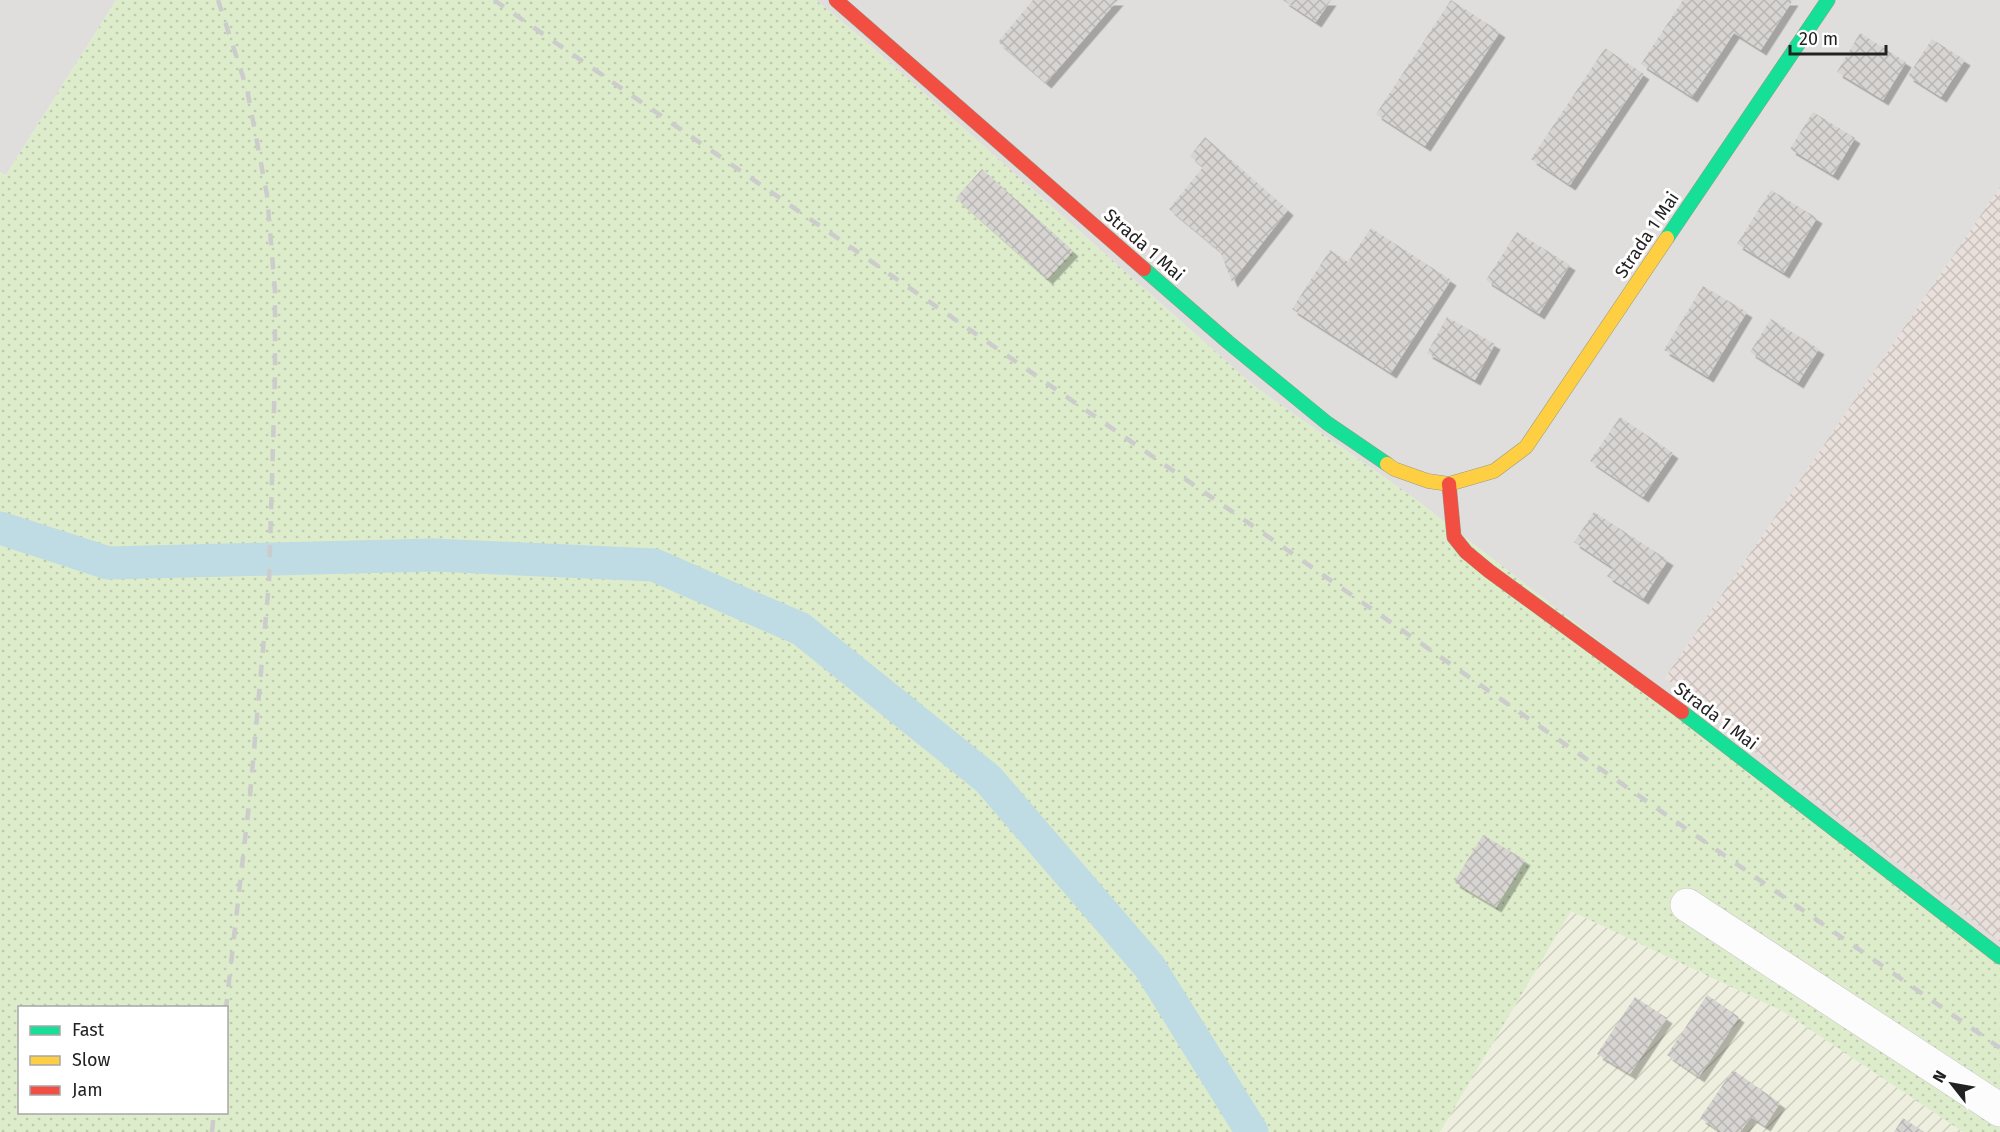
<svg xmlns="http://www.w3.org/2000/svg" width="2000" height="1132" viewBox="0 0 2000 1132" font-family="'Fira Sans',sans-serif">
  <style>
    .residential { fill: #dfdedc }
    .military { fill: url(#military-cross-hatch) }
    .farmland { fill: url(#farmland-furrows) }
    .grass { fill: url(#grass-dots); fill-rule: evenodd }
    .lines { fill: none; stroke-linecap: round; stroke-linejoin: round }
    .canal { stroke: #bfdbe3; stroke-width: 33 }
    .building { fill: url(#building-cross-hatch); filter: url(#shadow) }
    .street-casing { stroke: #c9c8c7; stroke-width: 34 }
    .fast-casing { stroke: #999a82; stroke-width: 15 }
    .slow-casing { stroke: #999a82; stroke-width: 15 }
    .jam-casing { stroke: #999a82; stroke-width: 15 }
    .street { stroke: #fdfcfc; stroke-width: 33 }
    .fast { stroke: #16e098; stroke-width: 14 }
    .slow { stroke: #ffcf43; stroke-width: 14 }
    .jam { stroke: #f24e42; stroke-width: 14 }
    .rail { stroke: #ccc; stroke-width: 4.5; stroke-dasharray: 12 12; stroke-linecap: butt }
    .labels { text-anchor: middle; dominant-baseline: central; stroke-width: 6; stroke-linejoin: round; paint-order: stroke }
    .street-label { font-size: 18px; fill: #222; stroke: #fff }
  </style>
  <defs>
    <pattern id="military-cross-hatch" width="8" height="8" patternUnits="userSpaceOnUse" patternTransform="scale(1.5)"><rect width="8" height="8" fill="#eae0db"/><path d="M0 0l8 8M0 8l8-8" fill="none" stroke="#c8c0bc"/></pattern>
    <pattern id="farmland-furrows" width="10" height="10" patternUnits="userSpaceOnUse" patternTransform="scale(1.5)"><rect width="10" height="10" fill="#efefdf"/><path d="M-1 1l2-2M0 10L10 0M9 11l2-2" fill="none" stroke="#cdcdbf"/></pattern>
    <pattern id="grass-dots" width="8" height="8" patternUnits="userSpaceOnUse" patternTransform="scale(1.5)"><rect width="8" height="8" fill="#ddeccb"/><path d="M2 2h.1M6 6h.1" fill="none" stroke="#bdcaae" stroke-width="1.8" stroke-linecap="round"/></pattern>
    <pattern id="building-cross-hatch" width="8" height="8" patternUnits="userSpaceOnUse" patternTransform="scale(1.5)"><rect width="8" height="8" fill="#d7d4d2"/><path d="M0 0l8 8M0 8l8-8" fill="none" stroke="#b8b6b4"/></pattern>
    <filter id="shadow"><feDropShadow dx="5.5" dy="5.5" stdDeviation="0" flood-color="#0004"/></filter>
  </defs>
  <rect width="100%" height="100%" fill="#f0eeeb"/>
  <g class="residential">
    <path d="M0,0H116L6,175L0,172Z"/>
    <path d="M816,0H2000V952L1414,498L1254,386L871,46Z"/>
  </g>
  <path class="military" d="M2000,187V942L1794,784L1665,678Z"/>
  <path class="farmland" d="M1571,911L1784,1012L1963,1132H1440Z"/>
  <path class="grass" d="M116,0H816L871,46L1254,386L1414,498L2000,952V1132H1963L1784,1012L1571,911L1440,1132H0V172L6,175ZM20,1008H226V1112H20Z"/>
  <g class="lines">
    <path class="canal" d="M0,528L108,563L434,555L654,565L801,629L988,779L1149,966L1252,1132"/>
  </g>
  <g class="building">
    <path d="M1033,0H1118L1046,83L998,42Z"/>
    <path d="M1283,0H1331L1316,22Z"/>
    <path d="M1451,0L1500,32L1425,146L1376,114Z"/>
    <path d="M1683,0H1793L1761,50L1734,33L1692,97L1641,64Z"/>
    <path d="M1860,33L1906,62L1883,100L1837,72Z"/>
    <path d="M1932,39L1965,60L1941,97L1908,76Z"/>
    <path d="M1605,48L1644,74L1570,185L1531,159Z"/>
    <path d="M1813,112L1855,138L1833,175L1790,149Z"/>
    <path d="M1205,137L1288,210L1232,282L1220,251L1169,209L1203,167L1190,156Z"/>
    <path d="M982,169L1073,251L1047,279L956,198Z"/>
    <path d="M1771,190L1817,218L1784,273L1737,244Z"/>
    <path d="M1371,228L1451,280L1391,373L1292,309L1330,250L1348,262Z"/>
    <path d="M1517,232L1570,265L1539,314L1486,280Z"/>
    <path d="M1703,286L1747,312L1708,377L1664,350Z"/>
    <path d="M1447,317L1495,344L1475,380L1427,353Z"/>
    <path d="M1771,319L1819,349L1798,383L1750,352Z"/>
    <path d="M1620,417L1673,453L1643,497L1590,461Z"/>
    <path d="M1594,512L1668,560L1643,599L1607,576L1613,568L1574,542Z"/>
    <path d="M1483,835L1525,860L1496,907L1454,882Z"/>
    <path d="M1707,995L1739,1017L1699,1077L1667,1055Z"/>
    <path d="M1635,997L1667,1018L1630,1074L1597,1054Z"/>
    <path d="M1733,1070L1780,1103L1765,1126L1751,1117L1740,1132H1721L1700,1118Z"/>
    <path d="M1903,1118L1924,1132H1894Z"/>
  </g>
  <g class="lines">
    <defs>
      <path id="street" d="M1687,905L2000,1110"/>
      <g id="fast">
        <path d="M1667,238L1828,0"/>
        <path d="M1144,269L1228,342L1327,423L1387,464"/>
        <path d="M1682,712L2000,957"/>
      </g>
      <path id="slow" d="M1387,464L1394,469L1428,481L1449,484L1494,471L1526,447L1667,238"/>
      <g id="jam">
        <path d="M836,0L1144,269"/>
        <path d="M1449,484L1454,537L1466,552L1489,571L1682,712"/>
      </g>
    </defs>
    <use href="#street" class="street-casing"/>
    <use href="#fast" class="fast-casing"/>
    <use href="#slow" class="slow-casing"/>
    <use href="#jam" class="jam-casing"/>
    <use href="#street" class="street"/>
    <use href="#fast" class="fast"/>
    <use href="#slow" class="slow"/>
    <use href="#jam" class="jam"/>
    <g class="rail">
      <path d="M218,0L247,89L267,195L275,291V376L269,582L250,795L226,1008"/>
      <path d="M494,0L1240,517L2000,1048"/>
      <path d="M212,1132L214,1112"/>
    </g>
  </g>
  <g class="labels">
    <g class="street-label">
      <text transform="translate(1647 235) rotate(-56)">Strada 1 Mai</text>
      <text transform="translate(1144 245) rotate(41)">Strada 1 Mai</text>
      <text transform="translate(1716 716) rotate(37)">Strada 1 Mai</text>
    </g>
  </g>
  <rect x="18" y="1006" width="210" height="108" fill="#ffffff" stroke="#a7a7a7" stroke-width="1.5"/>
  <rect x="30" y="1026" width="30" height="9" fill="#16e098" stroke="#a7a7a7" stroke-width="1.5"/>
  <text x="72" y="1036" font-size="18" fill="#222222">Fast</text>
  <rect x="30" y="1056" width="30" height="9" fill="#ffcf43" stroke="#a7a7a7" stroke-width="1.5"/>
  <text x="72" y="1066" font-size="18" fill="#222222">Slow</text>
  <rect x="30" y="1086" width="30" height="9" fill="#f24e42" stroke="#a7a7a7" stroke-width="1.5"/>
  <text x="72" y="1096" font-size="18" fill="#222222">Jam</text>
  <g transform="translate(1952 1084) rotate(301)" stroke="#ffffff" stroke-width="4.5" paint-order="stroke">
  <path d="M0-4.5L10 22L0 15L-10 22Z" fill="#222222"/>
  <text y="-9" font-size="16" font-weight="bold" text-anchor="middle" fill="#222222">N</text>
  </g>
  <path d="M1790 45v9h96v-9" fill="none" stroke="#222222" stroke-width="3"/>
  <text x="1799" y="45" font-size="18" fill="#222222" stroke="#ffffff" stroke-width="4.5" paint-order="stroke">20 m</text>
</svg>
